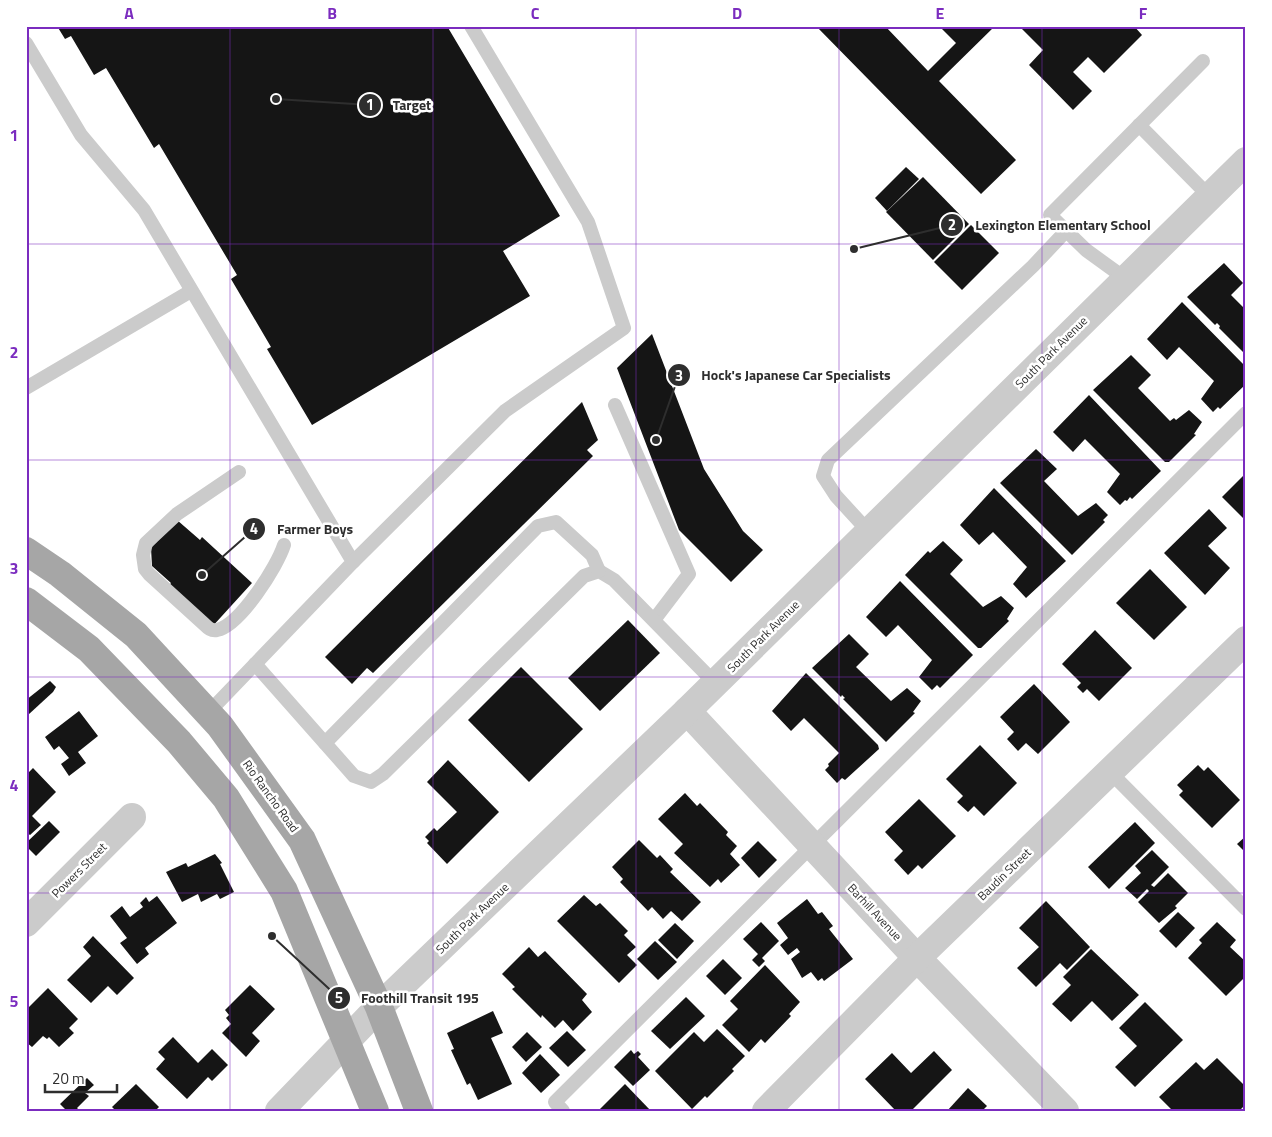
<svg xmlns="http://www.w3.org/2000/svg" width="1272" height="1137" viewBox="0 0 1272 1137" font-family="'Titillium Web',sans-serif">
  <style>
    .building { fill: #151515 }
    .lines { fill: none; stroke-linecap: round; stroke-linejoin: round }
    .service { stroke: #cbcbcb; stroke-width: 14 }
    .minor { stroke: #cbcbcb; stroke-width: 28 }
    .tertiary { stroke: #cbcbcb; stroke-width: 28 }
    .primary { stroke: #a6a6a6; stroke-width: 28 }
    .grid { fill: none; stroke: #7b2cbf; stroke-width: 1; stroke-opacity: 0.55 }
    .labels { text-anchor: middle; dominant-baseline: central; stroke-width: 5; stroke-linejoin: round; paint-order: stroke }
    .street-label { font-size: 12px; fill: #2e2e2e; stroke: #fff }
    .leader { fill: none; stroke: #2e2e2e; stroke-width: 2 }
    .callout-dot { fill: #2e2e2e; stroke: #fff; stroke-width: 2 }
    .mark-label { font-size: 15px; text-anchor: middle; font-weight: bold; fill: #fff }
    .callout-label { font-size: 14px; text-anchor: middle; font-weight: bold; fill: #2e2e2e; stroke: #fff; stroke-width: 5; stroke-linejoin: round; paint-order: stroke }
    .neatline { fill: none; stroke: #7b2cbf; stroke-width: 2 }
    .grid-label { font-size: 16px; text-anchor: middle; font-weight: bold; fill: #7b2cbf }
  </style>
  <rect width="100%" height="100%" fill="#fff"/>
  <g class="building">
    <path d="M57,26H447L560,216L503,251L530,296L312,425L267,349L271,347L231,279L237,275L159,144L154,148L106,68L94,75L71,36L65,39Z"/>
    <path d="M816,26H885L928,71L956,43L939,26H995L939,81L1016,160L981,194Z"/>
    <path d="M1019,26H1134L1142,35L1104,73L1088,57L1073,72L1092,91L1073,110L1029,65L1043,50Z"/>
    <path d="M906,167L919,179L887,211L875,198Z"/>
    <path d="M923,177L969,224L933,260L886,212Z"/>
    <path d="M971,225L999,253L962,290L934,262Z"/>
    <path d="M1224,263L1243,283L1231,295L1246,310V355L1219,328L1220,326L1217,323L1215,325L1187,297Z"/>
    <path d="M1182,302L1246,367V384L1220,409L1218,407L1213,412L1201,399L1214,381L1179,347L1167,360L1147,339Z"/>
    <path d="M652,334L704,469L743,531L763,550L731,582L679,530L617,368Z"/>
    <path d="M1131,355L1151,375L1138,388L1170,421L1174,418L1176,420L1189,410L1202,422L1194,434L1196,435L1169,462H1165L1093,390Z"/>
    <path d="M1089,395L1161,471L1132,499L1130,497L1127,501L1125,500L1120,505L1107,492L1120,474L1085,439L1073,452L1053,432Z"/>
    <path d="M582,402L598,440L587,450L593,456L373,673L367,668L352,684L325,657Z"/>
    <path d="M1036,449L1057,469L1044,481L1078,516L1096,503L1108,515L1103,520L1105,522L1072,555L1000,483Z"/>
    <path d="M1246,473V521L1222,497Z"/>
    <path d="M994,488L1066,561L1026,598L1013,584L1027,567L993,532L979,545L960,525Z"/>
    <path d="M1209,509L1227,528L1208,546L1230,568L1205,595L1164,553Z"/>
    <path d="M177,520L200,540L202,537L252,583L211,628L168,587L171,583L152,566L151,548Z"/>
    <path d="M943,541L963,560L950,574L983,607L1001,596L1014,608L1007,619L1009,621L981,648H978L905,575L928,551L930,553Z"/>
    <path d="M1150,569L1187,607L1154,640L1116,603Z"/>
    <path d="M900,581L973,655L940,688L937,685L932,690L919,677L932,660L898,625L886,637L866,617Z"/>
    <path d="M628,620L660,653L600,711L568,678Z"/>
    <path d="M1095,630L1132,668L1099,701L1087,689L1083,693L1077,687L1081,683L1062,664Z"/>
    <path d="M849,634L869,654L856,667L891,701L907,688L921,701L913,712L915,713L886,742L843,699L845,698L842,695L841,697L812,668Z"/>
    <path d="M521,667L583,729L529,782L468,720Z"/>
    <path d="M806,673L878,745L879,749L845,780L842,778L837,783L825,770L829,766L828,764L839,753L804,718L791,731L772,711Z"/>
    <path d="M50,681L56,687L53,692L28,715L26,700Z"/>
    <path d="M1034,684L1070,722L1038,754L1026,743L1018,751L1007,739L1014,732L1000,717Z"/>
    <path d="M79,711L98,736L78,752L86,763L69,776L61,764L69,758L59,746L54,750L45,737Z"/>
    <path d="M980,745L1017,783L984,816L974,806L968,812L957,802L963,796L946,779Z"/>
    <path d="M448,760L499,812L447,864L427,843L429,841L425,837L434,828L437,831L457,812L427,782Z"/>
    <path d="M1198,765L1204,771L1208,767L1240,800L1212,828L1179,795L1183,791L1177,785Z"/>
    <path d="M33,768L56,792L32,816L41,825L30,835L26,832V775Z"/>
    <path d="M685,793L697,806L700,803L728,832L726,835L737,846L730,854L740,865L721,883L718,879L710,887L674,853L683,844L658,819Z"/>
    <path d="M919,799L956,836L922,869L918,865L908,875L894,860L903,851L885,832Z"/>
    <path d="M49,821L60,832L36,856L26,846V843Z"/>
    <path d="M1135,822L1155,843L1109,889L1088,867Z"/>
    <path d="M1246,836V853L1237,844Z"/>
    <path d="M639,840L657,858L660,855L673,869L670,872L701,902L682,921L671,911L663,919L652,907L648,911L620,882L623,879L612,867Z"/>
    <path d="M758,841L777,860L759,878L741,858Z"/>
    <path d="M1152,850L1169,867L1151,885L1154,887L1168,873L1188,893L1175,906L1177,908L1159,923L1138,902L1149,891L1147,889L1137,899L1125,888L1141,873L1135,866Z"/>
    <path d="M215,854L222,863L220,864L234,892L220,899L217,894L201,902L198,894L182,902L166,872L186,863L188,867Z"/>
    <path d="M584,895L596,906L600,903L628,931L624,935L636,947L627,955L637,965L619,983L557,921Z"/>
    <path d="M157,896L177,923L145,948L149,954L137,964L120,943L127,938L110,916L122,906L130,917L143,907L140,903L146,897L149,902Z"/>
    <path d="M807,899L818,914L822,912L833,926L829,929L853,959L824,981L822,978L818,981L811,972L802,978L791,959L800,952L797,948L788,955L780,945L788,938L777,923Z"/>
    <path d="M1046,901L1090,947L1067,970L1060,963L1036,987L1017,968L1039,947L1019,928Z"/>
    <path d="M1178,912L1195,928L1176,948L1159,931Z"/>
    <path d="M761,922L779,941L762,958L765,961L759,967L752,960L758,954L743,939Z"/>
    <path d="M1217,922L1236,940L1230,947L1246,962V976L1226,996L1188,958L1202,943L1199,940Z"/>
    <path d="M675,923L694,941L677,959L658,940Z"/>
    <path d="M93,936L134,978L117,995L108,986L91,1003L67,980L91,956L83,947Z"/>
    <path d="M655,941L677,962L658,980L637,959Z"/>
    <path d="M529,947L538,957L545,951L587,994L582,1000L592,1012L573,1031L563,1020L555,1028L542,1015L541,1018L512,989L515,987L502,974Z"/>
    <path d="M1091,949L1139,995L1112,1021L1092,1001L1071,1022L1052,1004L1071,985L1063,977Z"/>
    <path d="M723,959L742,978L725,995L706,976Z"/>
    <path d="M765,965L800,1002L789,1014L791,1016L765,1043L761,1039L749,1052L722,1025L738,1009L730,1001Z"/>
    <path d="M250,985L275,1009L252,1033L260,1041L246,1057L222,1033L231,1024L226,1018L229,1015L225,1010Z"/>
    <path d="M48,988L78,1019L69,1028L74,1033L59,1047L49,1037L47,1039L43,1036L32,1047L26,1042V1010Z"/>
    <path d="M686,997L705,1016L670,1049L651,1031Z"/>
    <path d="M1145,1002L1183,1040L1135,1087L1115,1067L1137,1046L1119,1028Z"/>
    <path d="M493,1011L503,1033L491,1038L512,1084L478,1100L470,1083L467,1085L451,1050L454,1049L447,1033Z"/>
    <path d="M717,1029L745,1056L732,1069L734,1071L707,1098L705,1096L692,1109L655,1071L694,1032L704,1042Z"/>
    <path d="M567,1031L586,1050L568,1067L549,1048Z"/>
    <path d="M527,1032L542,1047L526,1062L512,1047Z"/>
    <path d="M173,1037L198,1063L212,1049L228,1065L212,1081L208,1077L187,1099L156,1069L165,1059L158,1052Z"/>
    <path d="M631,1050L634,1054L638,1051L641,1054L638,1057L650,1070L633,1086L614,1067Z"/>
    <path d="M934,1051L952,1070L911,1111H896L865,1079L892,1053L911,1073Z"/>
    <path d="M540,1054L560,1075L541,1093L522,1073Z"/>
    <path d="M1217,1058L1246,1087V1104L1239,1111H1173L1159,1097L1196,1062L1204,1070Z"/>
    <path d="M87,1078L94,1085L85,1093L89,1096L77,1108L80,1111H67L60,1104Z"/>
    <path d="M136,1084L159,1107L155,1111H116L112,1107Z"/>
    <path d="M625,1084L651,1111H598Z"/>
    <path d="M968,1088L987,1106L982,1111H947Z"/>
  </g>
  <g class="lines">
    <g class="service">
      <path d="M26,43L81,135L144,210L353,562L208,713"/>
      <path d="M1139,125L1210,197"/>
      <path d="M1126,279L1086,250L1050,215L1203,61"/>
      <path d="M26,388L191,291"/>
      <path d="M615,405L689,574L654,620"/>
      <path d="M239,472L177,514L146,543L143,555L145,569L149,574L204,624C208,628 211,631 217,630C240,625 277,567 284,545"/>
      <path d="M869,532L836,496L823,476L828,460L1033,266L1066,231"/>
      <path d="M353,562L505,411L624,328L588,222L471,26"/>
      <path d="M255,664L354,776L371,782L383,774L584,576L599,571L614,580L715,683"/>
      <path d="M325,743L538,526L556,522L592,555L599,571"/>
      <path d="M1110,772L1246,909"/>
      <path d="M563,1111L555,1102L1246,413"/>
    </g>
    <g class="minor">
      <path d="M687,711L917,958L1065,1111"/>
      <path d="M26,923L132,817"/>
      <path d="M766,1111L917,958L1246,640"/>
    </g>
    <path class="tertiary" d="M279,1111L379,1007L687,711L1246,161"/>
    <g class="primary">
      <path d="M26,551L60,574L136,635L220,726L302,840L379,1007L419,1111"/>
      <path d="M26,601L89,649L179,742L226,798L284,891L375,1111"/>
    </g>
  </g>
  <path class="grid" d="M230,26V1111M433,26V1111M636,26V1111M839,26V1111M1042,26V1111M26,244H1246M26,460H1246M26,677H1246M26,893H1246"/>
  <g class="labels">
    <g class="street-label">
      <text transform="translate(1051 352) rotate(-45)">South Park Avenue</text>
      <text transform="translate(763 636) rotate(-45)">South Park Avenue</text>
      <text transform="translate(271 796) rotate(54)">Rio Rancho Road</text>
      <text transform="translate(79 870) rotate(-45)">Powers Street</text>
      <text transform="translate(1004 874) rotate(-44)">Baudin Street</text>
      <text transform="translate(875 912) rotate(47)">Barhill Avenue</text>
      <text transform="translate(472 918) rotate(-44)">South Park Avenue</text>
    </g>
  </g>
  <path class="leader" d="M276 99L370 105M854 249L952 225M656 440L679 375M202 575L254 529M272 936L339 998"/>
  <g class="callout-dot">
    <circle cx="276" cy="99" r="5"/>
    <circle cx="854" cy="249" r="5"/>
    <circle cx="656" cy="440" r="5"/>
    <circle cx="202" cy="575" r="5"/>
    <circle cx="272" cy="936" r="5"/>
    <circle cx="370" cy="105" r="12"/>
    <circle cx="952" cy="225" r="12"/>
    <circle cx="679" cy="375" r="12"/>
    <circle cx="254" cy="529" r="12"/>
    <circle cx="339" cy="998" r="12"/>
  </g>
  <g class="mark-label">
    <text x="370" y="110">1</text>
    <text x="952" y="230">2</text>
    <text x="679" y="381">3</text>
    <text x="254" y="534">4</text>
    <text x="339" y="1003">5</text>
  </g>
  <g class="callout-label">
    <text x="412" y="110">Target</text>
    <text x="1063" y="230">Lexington Elementary School</text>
    <text x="796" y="380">Hock's Japanese Car Specialists</text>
    <text x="315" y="534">Farmer Boys</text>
    <text x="420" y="1003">Foothill Transit 195</text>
  </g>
  <rect width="1272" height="1137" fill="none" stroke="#ffffff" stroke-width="55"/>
  <path d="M45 1084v8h72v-8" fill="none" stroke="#2e2e2e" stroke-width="2.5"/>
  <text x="52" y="1084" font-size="15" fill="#2e2e2e" stroke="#ffffff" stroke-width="4" paint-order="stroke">20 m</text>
  <rect x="28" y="28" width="1216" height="1082" class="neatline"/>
  <g class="grid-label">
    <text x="129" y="19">A</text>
    <text x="332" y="19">B</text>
    <text x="535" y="19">C</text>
    <text x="737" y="19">D</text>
    <text x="940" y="19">E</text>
    <text x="1143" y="19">F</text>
    <text x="14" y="141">1</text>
    <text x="14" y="358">2</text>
    <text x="14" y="574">3</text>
    <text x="14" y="791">4</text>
    <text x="14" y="1007">5</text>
  </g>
</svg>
